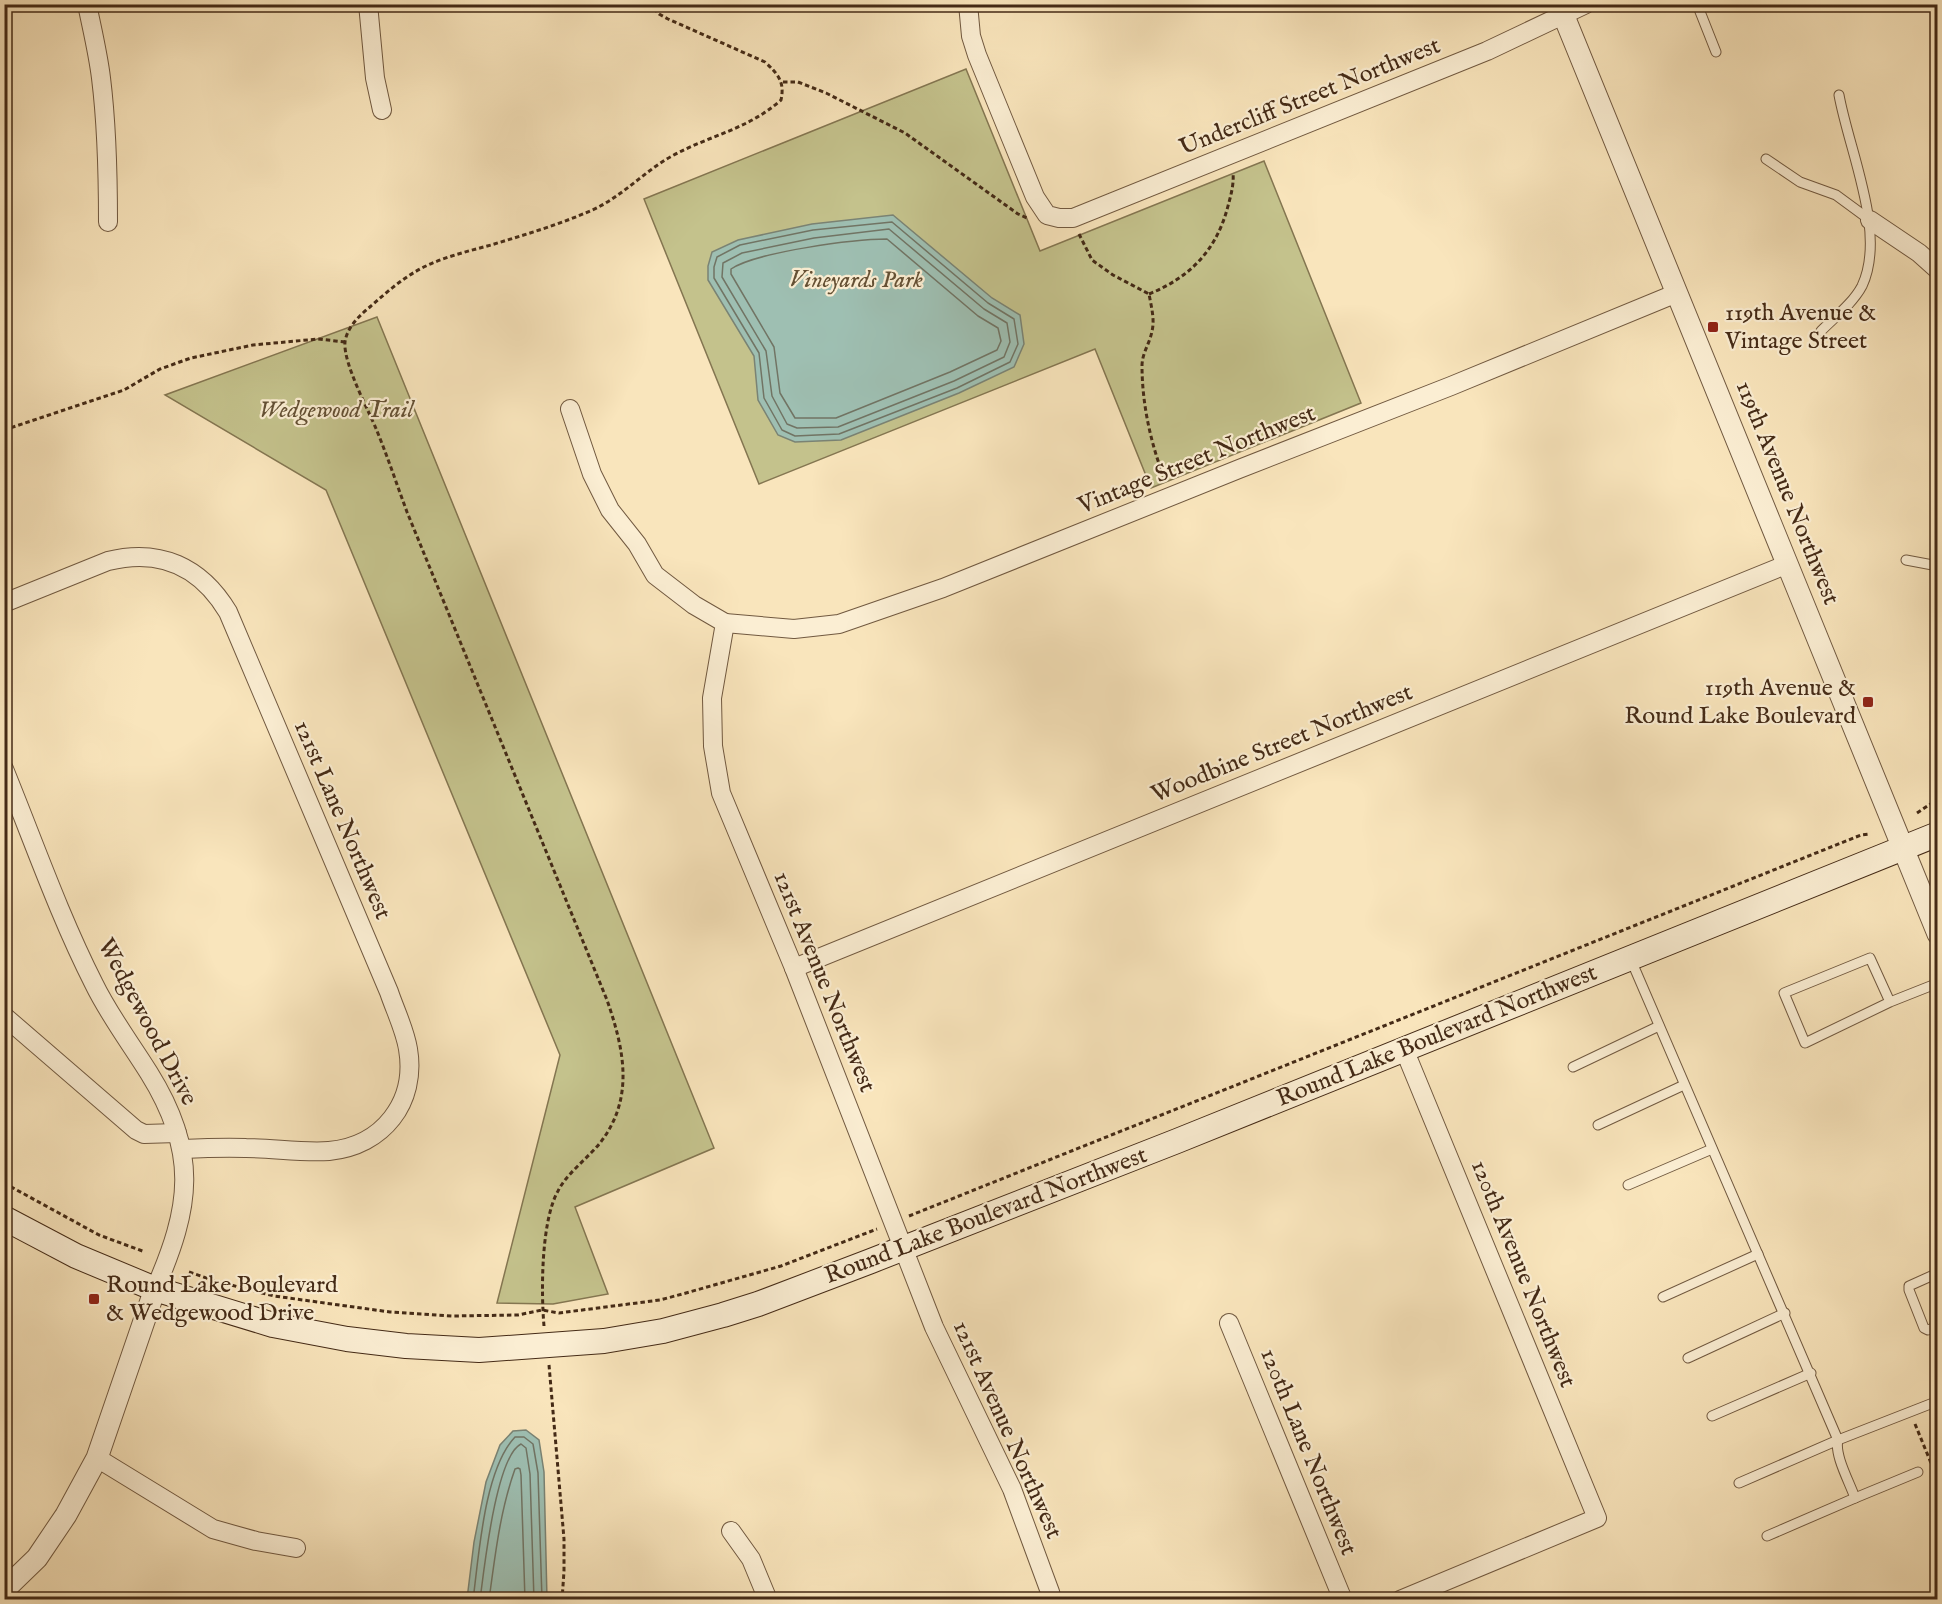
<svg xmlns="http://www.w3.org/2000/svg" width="1942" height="1604" viewBox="0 0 1942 1604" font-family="'IM FELL English',serif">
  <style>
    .green { fill: #c4c28c; stroke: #847651; stroke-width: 1.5 }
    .water { fill: #9ebfb2; stroke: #7a8374; stroke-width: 1.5 }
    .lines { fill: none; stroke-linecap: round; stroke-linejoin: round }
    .shore { stroke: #717464; stroke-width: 1.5 }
    .service-casing { stroke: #715940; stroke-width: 11 }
    .minor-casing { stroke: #715940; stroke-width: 20 }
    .tertiary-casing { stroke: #715940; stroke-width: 23 }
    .secondary-casing { stroke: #442a16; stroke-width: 26 }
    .path { stroke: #442a16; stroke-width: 3; stroke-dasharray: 4.5 3; stroke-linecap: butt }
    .service { stroke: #fbeed3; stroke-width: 9 }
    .minor { stroke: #fbeed3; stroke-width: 18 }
    .tertiary { stroke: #fbeed3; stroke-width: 21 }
    .secondary { stroke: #fbeed3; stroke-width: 24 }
    .poi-dot { fill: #8f2418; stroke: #fbeed3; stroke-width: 2 }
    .labels { text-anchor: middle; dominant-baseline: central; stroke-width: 4.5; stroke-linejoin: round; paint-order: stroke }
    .street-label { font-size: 24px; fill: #442a16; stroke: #fbeed3 }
    .park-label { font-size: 24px; font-style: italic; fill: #645034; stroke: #fbeed3 }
    .poi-label { font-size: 24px; fill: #442a16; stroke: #fbeed3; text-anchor: start }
  </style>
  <rect width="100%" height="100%" fill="#f9e5bc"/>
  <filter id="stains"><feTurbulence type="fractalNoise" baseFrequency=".00333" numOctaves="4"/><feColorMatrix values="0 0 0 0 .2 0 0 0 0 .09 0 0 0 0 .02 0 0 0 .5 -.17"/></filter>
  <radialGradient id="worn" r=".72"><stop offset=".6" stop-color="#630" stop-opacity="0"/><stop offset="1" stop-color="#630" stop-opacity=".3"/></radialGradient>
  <g class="green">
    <path d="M966,69L1040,251L1264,161L1361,403L1151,488L1095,349L759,484L644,199Z"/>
    <path d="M377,317L714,1148L575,1207L608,1294L553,1304L497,1303L560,1055L326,490L165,395Z"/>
  </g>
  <g class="water">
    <path d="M893,215L992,298L1020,315L1024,344L1014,367L959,393L841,440L795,442L778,435L758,400L754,356L708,280V266L712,252L738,240L812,224Z"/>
    <path d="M526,1430L539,1440L544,1472L547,1599H467L474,1542L486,1482L500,1445L513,1431Z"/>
  </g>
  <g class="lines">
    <g class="shore">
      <path d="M892,222L988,303L1014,319L1018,344L1010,362L957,388L839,434L795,436L782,430L764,398L759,353L714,278V267L717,257L740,245L813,230Z"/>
      <path d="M889,229L984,309L1007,323L1010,342L1004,357L954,381L838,427L797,428L787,424L772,396L766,351L722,277L723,263L742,253L814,238Z"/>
      <path d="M887,239L978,316L998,328L1001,341L997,350L950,372L836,418H795L780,393L774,347L731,274V269C756,252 855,239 887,239Z"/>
      <path d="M473,1600C479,1555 484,1470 515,1437H524L533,1444L538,1473L542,1600"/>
      <path d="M480,1600C484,1570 496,1456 521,1444L526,1448L530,1474L534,1600"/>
      <path d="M489,1600C495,1556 500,1511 515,1469L518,1468L520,1469L521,1475L525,1600"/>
    </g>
    <defs>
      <g id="service">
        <path d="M1697,4L1716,52"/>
        <path d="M1766,159L1800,182L1836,195L1870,220"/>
        <path d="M1821,331C1835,317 1853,303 1862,286C1887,233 1849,151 1839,95"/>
        <path d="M1906,560L1938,566"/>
        <path d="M1631,960L1838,1440L1938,1401"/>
        <path d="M1890,1002L1870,958L1784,993L1805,1043L1890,1002L1938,983"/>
        <path d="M1573,1067L1659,1026"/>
        <path d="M1598,1125L1684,1085"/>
        <path d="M1628,1185L1712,1149"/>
        <path d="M1938,1273L1909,1286V1290L1924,1328L1928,1330L1938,1326"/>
        <path d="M1663,1297L1758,1254"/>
        <path d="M1688,1358L1785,1313"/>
        <path d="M1712,1416L1811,1373"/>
        <path d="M1739,1483L1838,1440"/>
        <path d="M1855,1498L1918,1472"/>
        <path d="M1767,1536L1855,1498C1850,1483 1834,1455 1838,1440"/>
      </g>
      <g id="minor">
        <path d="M87,4C92,29 98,53 101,78C107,126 108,174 108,222"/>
        <path d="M368,4L375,78L382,110"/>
        <path d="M968,4L971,36L977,55L1035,197L1047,215L1059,218H1073L1487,51L1586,4"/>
        <path d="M1870,220L1919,253L1938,270"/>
        <path d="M570,409L592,474L610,510L637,544L655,575L694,605L725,623L712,698L713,746L721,793L794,968L934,1327L1012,1489L1050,1592L1052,1600"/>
        <path d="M4,603L108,561C160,548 201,567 228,612L389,992C395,1010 405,1030 408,1049C417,1102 383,1146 329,1151C302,1153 273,1148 246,1148C225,1147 203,1148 182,1149"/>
        <path d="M725,623L794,629L839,624L943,588L1239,469L1451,386L1677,293"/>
        <path d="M4,769C33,840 59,915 94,984C109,1015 131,1044 149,1073C199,1153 191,1207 155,1289"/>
        <path d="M794,968L1788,564"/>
        <path d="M4,1016L136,1130L144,1134L177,1133"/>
        <path d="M1229,1323L1343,1600"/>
        <path d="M97,1458L213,1529L256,1541L296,1548"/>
        <path d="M731,1531L751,1559L768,1600"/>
        <path d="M1400,1600L1597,1518L1404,1049"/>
      </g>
      <g id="tertiary">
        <path d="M1559,4L1938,934"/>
        <path d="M4,1590L37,1558L66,1515L97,1458L155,1289"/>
      </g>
      <path id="secondary" d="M4,1218L76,1256L155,1289L273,1325L347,1339L406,1346L479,1350L604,1341L663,1331L723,1315L758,1304L871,1261L1177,1141L1938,834"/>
    </defs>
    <use href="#service" class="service-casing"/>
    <use href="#minor" class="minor-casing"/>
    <use href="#tertiary" class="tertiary-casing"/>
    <use href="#secondary" class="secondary-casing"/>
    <g class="path">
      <path d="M783,82H798L826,93L905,133L1018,214L1027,218"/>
      <path d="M1079,234L1092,260L1113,275L1149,294C1151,305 1155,320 1152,331C1150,343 1142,353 1142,366C1142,404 1151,445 1165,480"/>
      <path d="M1149,294C1191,277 1217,249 1228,206C1231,195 1234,184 1233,173"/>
      <path d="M4,430L124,390L160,369L191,358L253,345L318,339L345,342"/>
      <path d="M1917,813L1938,799"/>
      <path d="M4,1183L99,1235L145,1252"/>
      <path d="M909,1216L1861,835L1869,834"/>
      <path d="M189,1272L215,1281L274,1296L390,1312L452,1316L518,1315L542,1310L559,1313L660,1300L686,1293L781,1266L877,1229"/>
      <path d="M544,1326C541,1292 541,1221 558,1191C567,1173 587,1159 600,1143C635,1098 624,1049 607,1000L407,512C397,485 388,458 377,431C368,409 343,363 345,342C347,327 360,315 371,306C388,291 405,276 426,266C447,256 469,251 491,245C524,235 558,225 590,211C621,198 643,172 672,156C710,135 747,130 781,100C785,82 778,74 765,62L668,19L659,14L650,4"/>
      <path d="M549,1365L564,1539V1571L562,1600"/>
      <path d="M1915,1424L1938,1480"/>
    </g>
    <use href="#service" class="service"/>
    <use href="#minor" class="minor"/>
    <use href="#tertiary" class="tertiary"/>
    <use href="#secondary" class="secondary"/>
  </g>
  <g class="poi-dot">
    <rect x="1707" y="321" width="12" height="12" rx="3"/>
    <rect x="1862" y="696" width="12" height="12" rx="3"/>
    <rect x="88" y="1293" width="12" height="12" rx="3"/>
  </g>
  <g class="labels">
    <g class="street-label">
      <text transform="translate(1310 97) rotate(-22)">Undercliff Street Northwest</text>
      <text transform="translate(1197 460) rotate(-22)">Vintage Street Northwest</text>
      <text transform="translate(1787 493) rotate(68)">119th Avenue Northwest</text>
      <text transform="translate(1282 744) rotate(-22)">Woodbine Street Northwest</text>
      <text transform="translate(342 820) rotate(67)">121st Lane Northwest</text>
      <text transform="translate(824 982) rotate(68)">121st Avenue Northwest</text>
      <text transform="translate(147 1022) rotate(62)">Wedgewood Drive</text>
      <text transform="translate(1437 1036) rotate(-22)">Round Lake Boulevard Northwest</text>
      <text transform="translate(986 1216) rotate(-21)">Round Lake Boulevard Northwest</text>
      <text transform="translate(1523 1274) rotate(68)">120th Avenue Northwest</text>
      <text transform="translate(1007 1430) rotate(66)">121st Avenue Northwest</text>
      <text transform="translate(1308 1452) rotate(68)">120th Lane Northwest</text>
    </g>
    <g class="park-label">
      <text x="856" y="280">Vineyards Park</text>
      <text x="336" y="410">Wedgewood Trail</text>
    </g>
    <g class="poi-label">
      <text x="1725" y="313">119th Avenue &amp;<tspan x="1725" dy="28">Vintage Street</tspan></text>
      <text x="1856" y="688" text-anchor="end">119th Avenue &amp;<tspan x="1856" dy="28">Round Lake Boulevard</tspan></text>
      <text x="106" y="1285">Round Lake Boulevard<tspan x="106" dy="28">&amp; Wedgewood Drive</tspan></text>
    </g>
  </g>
  <rect width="1942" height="1604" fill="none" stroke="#f9e5bc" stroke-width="24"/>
  <rect x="6" y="6" width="1930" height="1592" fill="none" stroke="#442a16" stroke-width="3"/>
  <rect x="12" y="12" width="1918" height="1580" fill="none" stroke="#442a16" stroke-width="1.5"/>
  <rect width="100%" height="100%" filter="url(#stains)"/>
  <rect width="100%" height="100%" fill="url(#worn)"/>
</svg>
